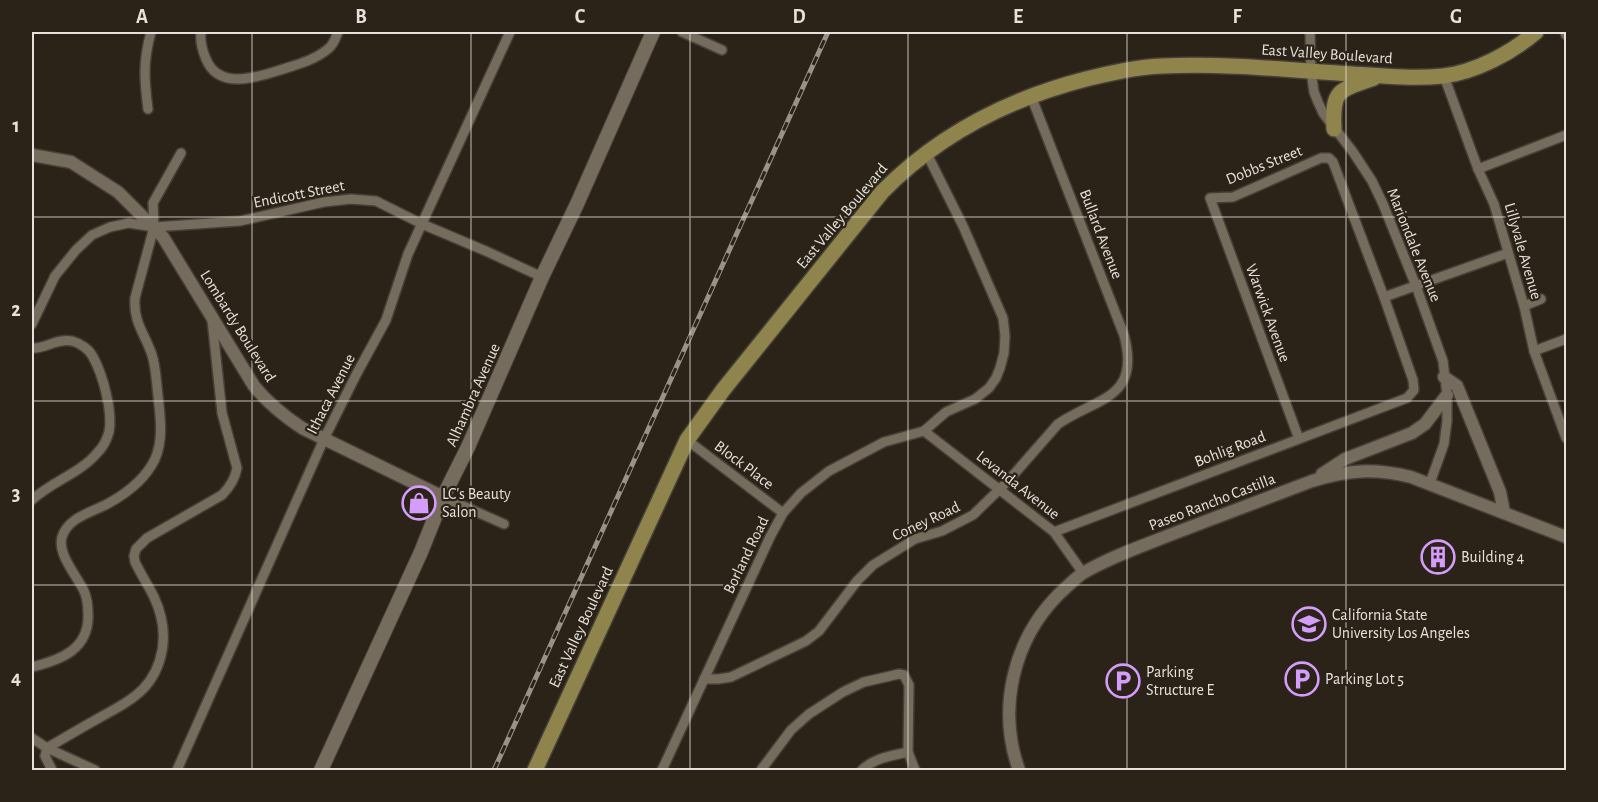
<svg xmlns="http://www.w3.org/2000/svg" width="1598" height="802" viewBox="0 0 1598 802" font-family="'Alegreya Sans',sans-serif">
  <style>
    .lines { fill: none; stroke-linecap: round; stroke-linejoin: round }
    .minor-casing { stroke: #463f37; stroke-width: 12 }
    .tertiary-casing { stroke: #463f37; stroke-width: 15 }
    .secondary-casing { stroke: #463f37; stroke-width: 16 }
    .primary-casing { stroke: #463f37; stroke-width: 18 }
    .minor { stroke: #756c5e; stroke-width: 9 }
    .tertiary { stroke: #756c5e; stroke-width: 12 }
    .secondary { stroke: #756c5e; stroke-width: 14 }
    .primary { stroke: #8f854c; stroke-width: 15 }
    .rail-casing { stroke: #989289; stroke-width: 5 }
    .rail { stroke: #2b2318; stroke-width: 3; stroke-dasharray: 9; stroke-linecap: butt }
    .grid { fill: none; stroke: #e6e1da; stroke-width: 1.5; stroke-opacity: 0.55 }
    .labels { text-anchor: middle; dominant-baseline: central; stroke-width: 4.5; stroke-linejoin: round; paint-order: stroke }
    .street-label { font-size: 16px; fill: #e6e1da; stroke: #2b2318 }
    .poi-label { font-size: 16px; fill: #e6e1da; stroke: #2b2318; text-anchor: start }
    .neatline { fill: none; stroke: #e6e1da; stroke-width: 2 }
    .grid-label { font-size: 20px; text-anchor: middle; font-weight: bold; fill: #e6e1da }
  </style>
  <rect width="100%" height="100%" fill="#2b2318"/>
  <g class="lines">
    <defs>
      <g id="minor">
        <path d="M201,32C200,41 202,50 206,59C219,91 258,77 283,69C299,64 317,59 329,48C334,44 336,37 338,32"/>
        <path d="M682,32L722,50"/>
        <path d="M1310,32L1311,71L1314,92L1318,102L1323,113L1353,152L1372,181L1383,204L1416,286L1443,361L1447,395V421L1444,444L1430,483"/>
        <path d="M1565,32L1566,35"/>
        <path d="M1444,76L1478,169L1494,204L1524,306L1534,351L1566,438"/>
        <path d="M148,109C144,79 143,61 151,32"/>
        <path d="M1478,169L1566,135"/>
        <path d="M1384,297L1508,253"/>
        <path d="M1524,306L1541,299"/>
        <path d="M32,324L55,276L76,250L92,235L110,227L129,223L154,227L240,221L324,202L351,199L376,201L422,224L488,252L542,277"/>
        <path d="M32,348C45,349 57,338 72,341C80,343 89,349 93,357C103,375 113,412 109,432C107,439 103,447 98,452C80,474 52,481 32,500"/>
        <path d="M1534,351L1566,339"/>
        <path d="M924,431L1054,532L1083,573"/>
        <path d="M687,440L783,513"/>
        <path d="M443,497L504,524"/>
        <path d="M1054,532L1407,398L1414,390L1413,380L1384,297L1333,162L1329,158H1321L1233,197L1210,198L1299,439"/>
        <path d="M32,667C61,660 90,649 88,613C88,606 87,598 84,591C77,576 57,554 62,537C68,517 93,512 109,503C127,493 146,478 155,459C165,436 159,410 157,386C156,376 155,364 152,355C145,334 133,322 135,298L154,227L153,203L181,153"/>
        <path d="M704,679H718L731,677L806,641L819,631L857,581L873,565L915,539L942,531L973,515L1008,481L1058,424C1098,397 1141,399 1124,335L1031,96"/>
        <path d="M32,738L47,748L95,770"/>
        <path d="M52,770L45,756L47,748C64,738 81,728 99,718C111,711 124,705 135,696C159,678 168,646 161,617C156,595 144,581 135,562L134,556L136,549L147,538L222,495C230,487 235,479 237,468L222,413L212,320"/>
        <path d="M177,770L324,439L356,375L386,320L408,254L510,32"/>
        <path d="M662,770L770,537L783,513L801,493L829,471L884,442L924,431L946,412L975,399L989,388L996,378L1000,368L1004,353L1005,336L1003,318L963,226L926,152"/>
        <path d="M761,770L791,730L809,714L843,692L864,682L899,674L904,675L909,685L908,752L915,770"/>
        <path d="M862,770C874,758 891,756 908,752"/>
      </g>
      <g id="tertiary">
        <path d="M32,155L71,162L118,192L163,237L254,386C268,403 284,416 302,428L443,497"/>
        <path d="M1444,377L1457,386L1500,492L1504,512"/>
        <path d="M1322,474L1345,459L1412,433L1425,424L1447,395"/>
        <path d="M1019,770C997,709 1013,640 1059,594C1067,587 1074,579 1083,573C1112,556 1145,545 1175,533C1221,516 1266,498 1312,481C1348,470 1373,468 1411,477L1566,537"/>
      </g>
      <path id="secondary" d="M321,770L421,552L443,497L468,447L542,277L577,204L653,32"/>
      <g id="primary">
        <path d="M1334,129C1332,88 1339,91 1374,78"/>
        <path d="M535,770L687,440L723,390L882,192C939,134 1008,99 1086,79C1111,73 1136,67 1162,66C1225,63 1289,70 1352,74C1382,76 1413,79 1443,76C1476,72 1511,53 1536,32"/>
      </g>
    </defs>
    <use href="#minor" class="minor-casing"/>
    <use href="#tertiary" class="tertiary-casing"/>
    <use href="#secondary" class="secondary-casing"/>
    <use href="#primary" class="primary-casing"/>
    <use href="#minor" class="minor"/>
    <use href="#tertiary" class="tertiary"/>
    <use href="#secondary" class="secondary"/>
    <use href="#primary" class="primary"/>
    <defs>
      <path id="rail" d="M494,770L828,32"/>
    </defs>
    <use href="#rail" class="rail-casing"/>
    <use href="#rail" class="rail"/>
  </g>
  <path class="grid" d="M252,32V770M471,32V770M690,32V770M908,32V770M1127,32V770M1346,32V770M32,217H1566M32,401H1566M32,585H1566"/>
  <defs>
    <symbol id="shop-ring" viewBox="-11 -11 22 22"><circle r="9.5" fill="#2b2318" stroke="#d49cfb" stroke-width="1.5"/><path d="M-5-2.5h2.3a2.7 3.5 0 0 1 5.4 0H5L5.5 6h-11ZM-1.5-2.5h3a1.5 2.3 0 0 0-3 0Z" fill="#d49cfb"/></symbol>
    <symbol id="building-ring" viewBox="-11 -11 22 22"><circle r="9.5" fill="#2b2318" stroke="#d49cfb" stroke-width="1.5"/><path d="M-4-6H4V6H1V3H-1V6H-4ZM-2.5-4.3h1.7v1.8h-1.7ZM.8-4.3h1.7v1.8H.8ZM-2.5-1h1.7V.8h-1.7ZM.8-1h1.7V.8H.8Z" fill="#d49cfb"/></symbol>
    <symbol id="university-ring" viewBox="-11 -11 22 22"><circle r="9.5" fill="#2b2318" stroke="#d49cfb" stroke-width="1.5"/><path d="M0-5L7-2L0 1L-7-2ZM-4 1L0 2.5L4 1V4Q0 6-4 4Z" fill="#d49cfb"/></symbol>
    <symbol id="parking-ring" viewBox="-11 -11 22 22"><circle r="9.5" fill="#2b2318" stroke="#d49cfb" stroke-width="1.5"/><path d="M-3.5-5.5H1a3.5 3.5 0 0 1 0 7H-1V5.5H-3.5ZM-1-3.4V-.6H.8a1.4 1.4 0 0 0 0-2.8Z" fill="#d49cfb"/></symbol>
  </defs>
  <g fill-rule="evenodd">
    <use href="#shop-ring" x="400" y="484" width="38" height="38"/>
    <use href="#building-ring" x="1419" y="538" width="38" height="38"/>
    <use href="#university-ring" x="1290" y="605" width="38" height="38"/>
    <use href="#parking-ring" x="1283" y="660" width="38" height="38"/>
    <use href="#parking-ring" x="1104" y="662" width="38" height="38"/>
  </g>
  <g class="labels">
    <g class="street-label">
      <text transform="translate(1327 54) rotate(4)">East Valley Boulevard</text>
      <text transform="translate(1264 165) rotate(-22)">Dobbs Street</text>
      <text transform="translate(299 194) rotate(-11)">Endicott Street</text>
      <text transform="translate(842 216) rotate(-50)">East Valley Boulevard</text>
      <text transform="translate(1101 234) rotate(69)">Bullard Avenue</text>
      <text transform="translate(1414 245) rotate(68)">Mariondale Avenue</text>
      <text transform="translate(1523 251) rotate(74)">Lillyvale Avenue</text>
      <text transform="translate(1268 313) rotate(70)">Warwick Avenue</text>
      <text transform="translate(238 326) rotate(58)">Lombardy Boulevard</text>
      <text transform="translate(331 394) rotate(-63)">Ithaca Avenue</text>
      <text transform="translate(473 395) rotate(-66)">Alhambra Avenue</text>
      <text transform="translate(1230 449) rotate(-21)">Bohlig Road</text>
      <text transform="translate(744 465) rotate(37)">Block Place</text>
      <text transform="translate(1018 485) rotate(38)">Levanda Avenue</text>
      <text transform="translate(1212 502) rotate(-21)">Paseo Rancho Castilla</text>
      <text transform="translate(926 521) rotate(-25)">Coney Road</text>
      <text transform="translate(746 555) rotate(-64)">Borland Road</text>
      <text transform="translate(581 627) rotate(-65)">East Valley Boulevard</text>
    </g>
    <g class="poi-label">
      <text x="442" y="494">LC's Beauty<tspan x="442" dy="18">Salon</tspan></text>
      <text x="1461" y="557">Building 4</text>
      <text x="1332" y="615">California State<tspan x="1332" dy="18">University Los Angeles</tspan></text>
      <text x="1146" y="672">Parking<tspan x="1146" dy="18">Structure E</tspan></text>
      <text x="1325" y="679">Parking Lot 5</text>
    </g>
  </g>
  <rect width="1598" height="802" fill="none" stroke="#2b2318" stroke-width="66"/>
  <rect x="33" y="33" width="1532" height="736" class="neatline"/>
  <g class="grid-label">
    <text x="142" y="23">A</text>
    <text x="361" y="23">B</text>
    <text x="580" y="23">C</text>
    <text x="799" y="23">D</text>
    <text x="1018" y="23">E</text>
    <text x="1237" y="23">F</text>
    <text x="1456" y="23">G</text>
    <text x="16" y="132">1</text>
    <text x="16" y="316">2</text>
    <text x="16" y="500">3</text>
    <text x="16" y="684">4</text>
  </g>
</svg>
